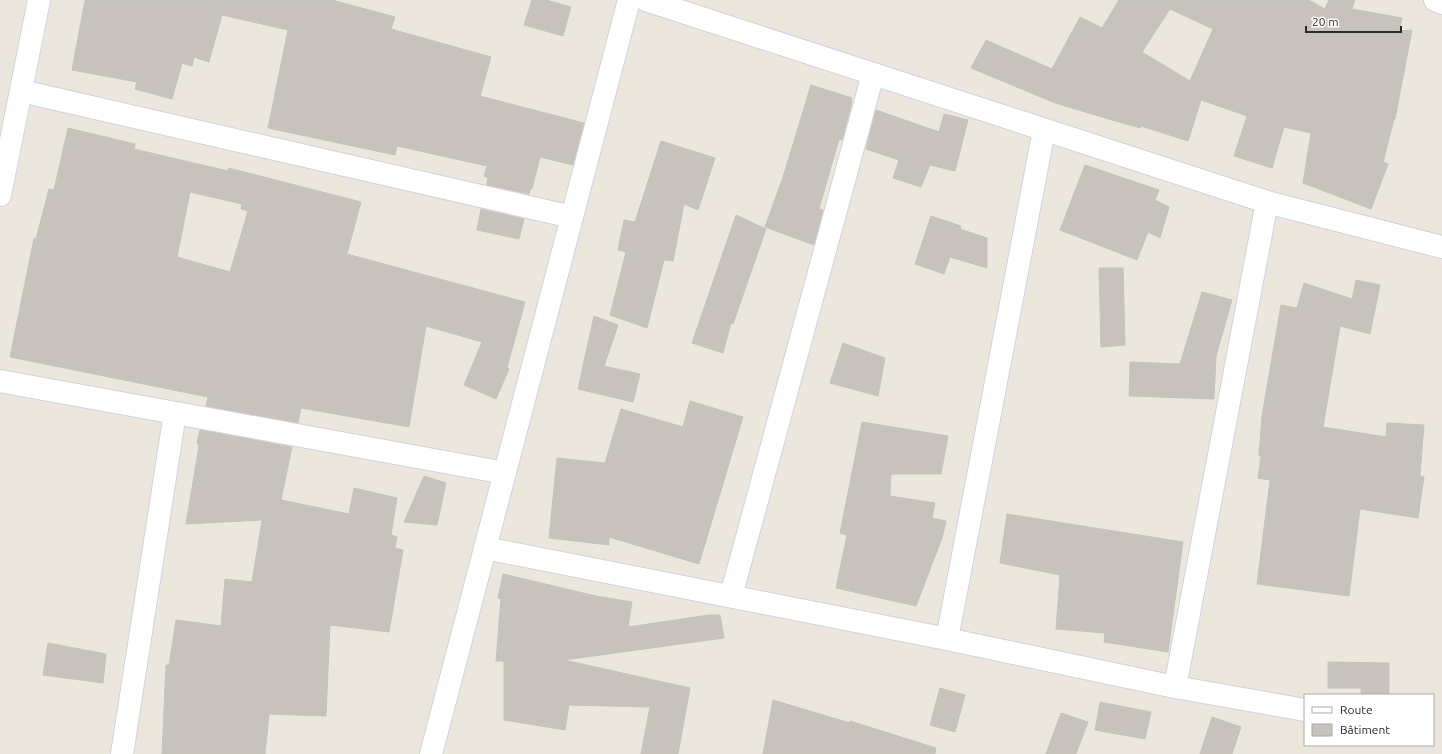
<svg xmlns="http://www.w3.org/2000/svg" width="1442" height="754" viewBox="0 0 1442 754" font-family="Ubuntu,sans-serif">
  <style>
    .building { fill: #c7c3bc; stroke: #c6c3b6; fill-rule: evenodd }
    .lines { fill: none; stroke-linecap: round; stroke-linejoin: round }
    .minor-casing { stroke: #d1d2e2; stroke-width: 24 }
    .minor { stroke: #fff; stroke-width: 22 }
  </style>
  <rect width="100%" height="100%" fill="#ebe7dc"/>
  <g class="building">
    <path d="M85,0H332L395,17L391,29L491,57L480,96L584,123L573,165L540,157L532,189L531,188L529,194L487,185L488,178L484,176L487,166L397,146L395,155L268,128L288,30L222,15L209,62L194,57L192,66L182,63L172,99L135,89L137,82L72,70Z"/>
    <path d="M532,0H546L571,7L563,36L524,25Z"/>
    <path d="M1119,0H1309L1325,9L1329,0H1355L1352,9L1402,18L1399,31L1412,30L1395,119H1394L1383,162L1388,164L1371,209L1303,183L1311,133L1284,127L1272,168L1234,156L1247,116L1201,100L1188,141L1141,126L1140,128L1112,120L1055,103L971,68L986,40L1052,69L1080,17L1102,28ZM1170,9L1213,29L1190,81L1142,52Z"/>
    <path d="M811,85L852,98L851,101L852,102L842,140L839,139L819,209L823,210L814,245L765,227L783,177Z"/>
    <path d="M876,110L939,132L944,114L968,120L955,171L930,165L921,187L893,178L899,160L866,149Z"/>
    <path d="M68,128L135,144L134,149L228,171L229,168L361,202L347,254L525,302L507,368L509,369L496,399L464,385L482,342L426,326L409,427L301,408L298,423L206,406L208,397L10,357L34,238L36,239L49,189L54,190ZM190,192L242,204L241,209L248,211L230,272L177,257Z"/>
    <path d="M661,141L715,158L698,210L684,204L673,261L664,260L647,328L610,315L626,252L618,250L624,220L635,222Z"/>
    <path d="M1085,165L1159,190L1155,200L1169,207L1160,238L1148,232L1137,260L1060,230Z"/>
    <path d="M481,209L524,219L519,239L477,230Z"/>
    <path d="M736,215L766,229L733,324L731,323L723,353L692,343Z"/>
    <path d="M931,216L961,226L960,229L987,238V268L950,257L944,274L915,264Z"/>
    <path d="M1099,268H1123L1125,345L1101,347Z"/>
    <path d="M1356,280L1380,285L1370,334L1340,326L1323,427L1386,437L1387,423L1424,425L1420,476L1424,477L1418,518L1360,509L1349,596L1257,584L1270,480L1258,478L1261,456H1259L1262,416L1281,305L1297,308L1304,283L1352,299Z"/>
    <path d="M1202,292L1232,300L1216,356L1214,399L1129,396L1130,362L1180,364Z"/>
    <path d="M594,316L618,325L604,366L640,374L633,402L578,389Z"/>
    <path d="M843,343L885,358L878,396L830,383Z"/>
    <path d="M690,401L743,417L699,564L609,537V545L549,538L557,458L605,463L621,409L683,427Z"/>
    <path d="M862,422L948,436L941,474H891L890,496L935,503L932,518L946,521L942,538L916,606L836,588L847,535L840,533Z"/>
    <path d="M200,430L292,447L281,500L349,514L354,488L397,498L391,535L397,537L395,548L403,550L389,632L330,625L326,716L269,714L265,754H162L166,665H169L176,620L221,626L225,579L252,582L262,520L186,524L199,446L197,443Z"/>
    <path d="M424,476L446,483L437,525L404,522Z"/>
    <path d="M1007,514L1183,542L1168,652L1104,642L1105,633L1056,629L1060,575L1000,563Z"/>
    <path d="M503,574L596,596L632,602L628,627L709,615H720L724,638L564,660L690,688L678,754H641L650,707L569,705L565,730L504,720V661H496L501,599L498,598Z"/>
    <path d="M48,643L106,654L103,683L43,675Z"/>
    <path d="M1328,662L1389,663V695H1361V688H1328Z"/>
    <path d="M940,688L965,695L955,732L930,725Z"/>
    <path d="M773,700L850,723V721L936,748L935,754H763Z"/>
    <path d="M1100,702L1151,712L1145,739L1095,730Z"/>
    <path d="M1061,713L1088,722L1076,754H1046Z"/>
    <path d="M1212,717L1241,727L1232,754H1200Z"/>
  </g>
  <g class="lines">
    <defs>
      <g id="minor">
        <path d="M646,0L1267,202L1442,247"/>
        <path d="M1435,0L1442,3"/>
        <path d="M21,91L572,217"/>
        <path d="M0,195L39,0"/>
        <path d="M0,381L505,473"/>
        <path d="M485,548L947,639L1175,687L1305,710"/>
        <path d="M731,596L873,74"/>
        <path d="M947,639L1044,130"/>
        <path d="M1175,687L1267,202"/>
        <path d="M122,754L175,413"/>
        <path d="M431,754L629,0"/>
      </g>
    </defs>
    <use href="#minor" class="minor-casing"/>
    <use href="#minor" class="minor"/>
  </g>
  <rect x="1304" y="694" width="130" height="52" fill="#ffffff" stroke="#aaaaaa"/>
  <rect x="1312" y="707" width="20" height="6" fill="#ffffff" stroke="#aaaaaa"/>
  <text x="1340" y="714" font-size="12" fill="#2a2a2a">Route</text>
  <rect x="1312" y="724" width="20" height="12" fill="#c7c3bc" stroke="#aaaaaa"/>
  <text x="1340" y="734" font-size="12" fill="#2a2a2a">Bâtiment</text>
  <path d="M1306 26v6h95v-6" fill="none" stroke="#2a2a2a" stroke-width="2"/>
  <text x="1312" y="26" font-size="12" fill="#2a2a2a" stroke="#ffffff" stroke-width="3" paint-order="stroke">20 m</text>
</svg>
